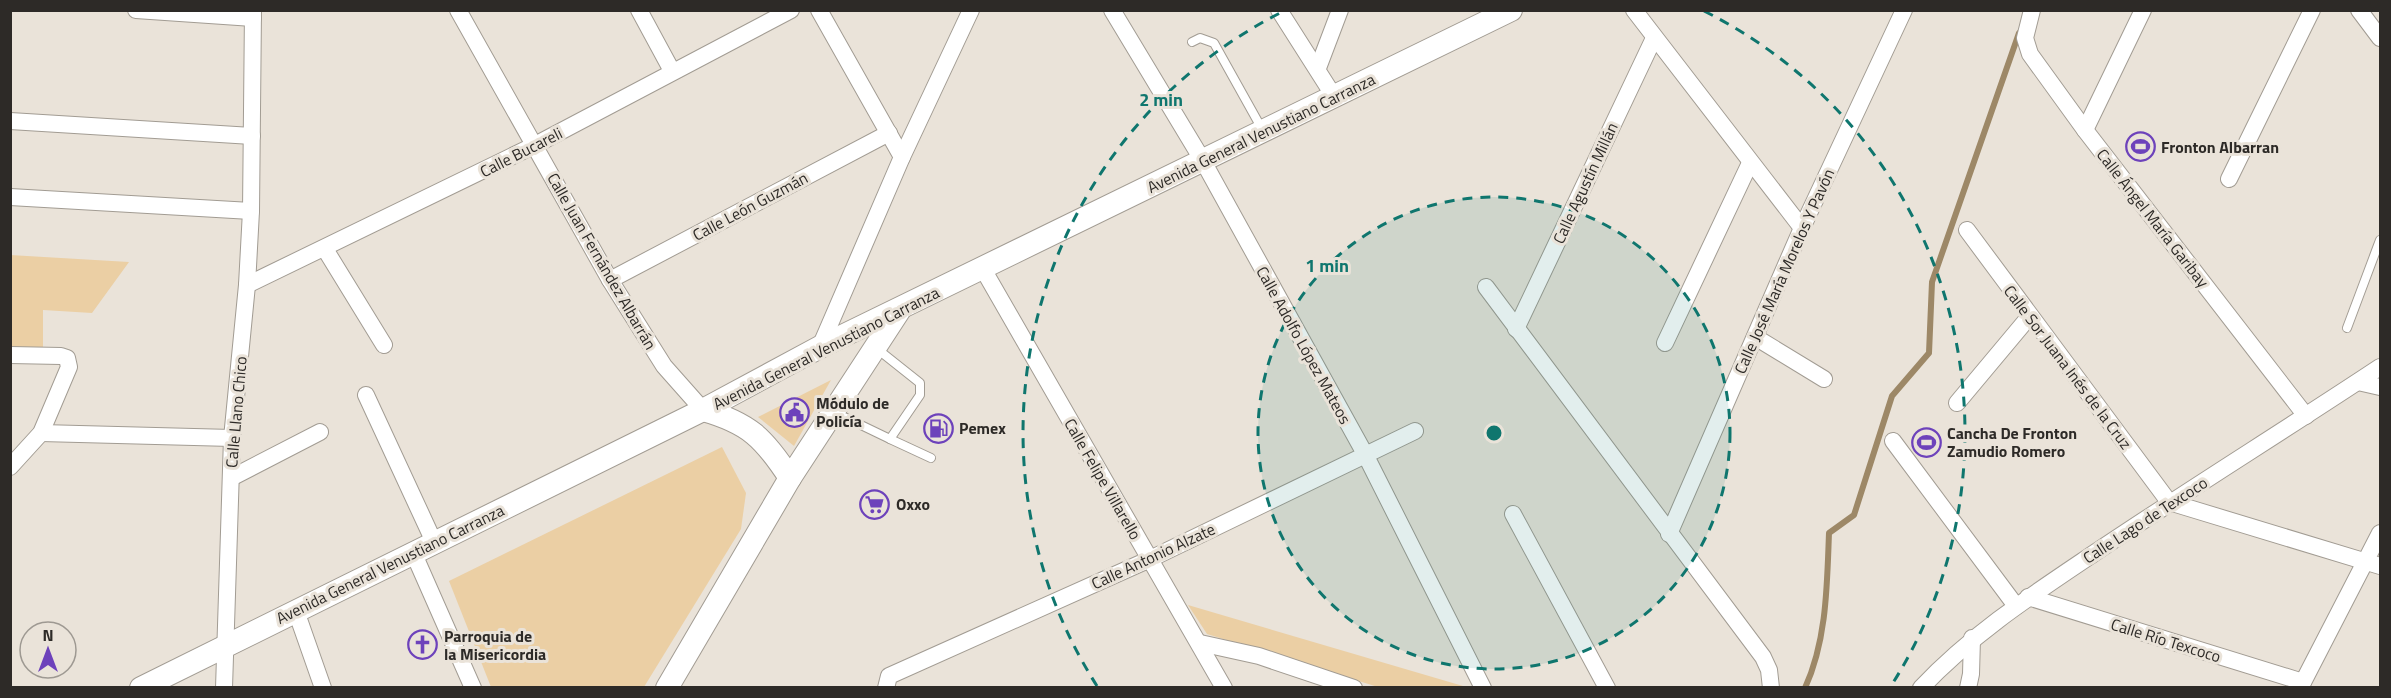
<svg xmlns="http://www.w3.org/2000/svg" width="2391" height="698" viewBox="0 0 2391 698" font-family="'Titillium Web',sans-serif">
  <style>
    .green { fill: #ebcfa4 }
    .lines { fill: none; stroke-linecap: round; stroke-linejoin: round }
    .stream { stroke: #9d8867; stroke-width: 6 }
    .lane-casing { stroke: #a29c93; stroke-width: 10 }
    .street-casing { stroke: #a29c93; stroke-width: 18 }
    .secondary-casing { stroke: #a29c93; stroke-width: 24 }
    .lane { stroke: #fff; stroke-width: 8 }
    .street { stroke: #fff; stroke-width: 16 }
    .secondary { stroke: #fff; stroke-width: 22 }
    .ring { fill: none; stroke: #0f766e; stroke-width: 3; stroke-dasharray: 10 8 }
    .labels { text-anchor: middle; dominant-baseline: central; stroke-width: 6; stroke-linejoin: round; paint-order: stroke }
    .street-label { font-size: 16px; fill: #2d2a27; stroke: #eae3d9 }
    .poi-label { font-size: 16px; font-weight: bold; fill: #2d2a27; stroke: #eae3d9; text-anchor: start }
    .centre { fill: #0f766e; stroke: #eae3d9; stroke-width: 3 }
    .ring-label { font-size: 18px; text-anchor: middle; font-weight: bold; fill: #0f766e; stroke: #eae3d9; stroke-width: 6; stroke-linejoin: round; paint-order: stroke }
  </style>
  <rect width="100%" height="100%" fill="#eae3d9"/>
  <g class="green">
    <path d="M10,255L129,262L92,313L43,310V349L11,347Z"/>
    <path d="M831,380L794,446L758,417Z"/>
    <path d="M722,447L746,493L741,529L644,687H491L449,581Z"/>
    <path d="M1188,605L1463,686L1464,687H1378L1207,634Z"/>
  </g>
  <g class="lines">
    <path class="stream" d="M1805,688C1827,640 1827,584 1829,533L1854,515L1892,396L1929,353L1932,282L2019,33"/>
    <defs>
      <g id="lane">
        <path d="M1192,42L1200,38L1214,43L1262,129"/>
        <path d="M2347,328L2380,240"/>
        <path d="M836,413L890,439L920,395V383L876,348"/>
        <path d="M890,439L931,458"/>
      </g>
      <g id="street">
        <path d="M136,10L253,18"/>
        <path d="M458,10L610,280L664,366L703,410"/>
        <path d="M639,10L672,71"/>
        <path d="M819,10L902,157"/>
        <path d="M1112,10L1203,161L1365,454L1483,688"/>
        <path d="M1279,10L1335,98"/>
        <path d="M1634,10L1802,228"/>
        <path d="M2032,10L2025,38L2030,54L2085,130L2306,416"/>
        <path d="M2359,10L2380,38"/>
        <path d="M1318,68L1340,10"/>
        <path d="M10,121L252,136"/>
        <path d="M2085,130L2143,10"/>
        <path d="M2229,179L2312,10"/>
        <path d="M10,197L251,211"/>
        <path d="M1967,230L2169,502L2380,566"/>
        <path d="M325,249L384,345"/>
        <path d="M983,269L1224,688"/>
        <path d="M610,280L889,133"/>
        <path d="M247,285L535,145L791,10"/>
        <path d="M1486,287L1763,657L1769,670L1771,688"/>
        <path d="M1516,329L1654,38"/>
        <path d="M1755,337L1824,379"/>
        <path d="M1665,343L1750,163"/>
        <path d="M820,347L902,157L971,10"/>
        <path d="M10,355L61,356L67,358L69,367L41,433L10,467"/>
        <path d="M2358,382L2380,387"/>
        <path d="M366,395L434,542"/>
        <path d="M1957,403L2029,317"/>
        <path d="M41,433L232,438"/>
        <path d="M1893,441L2016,606"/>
        <path d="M231,478L320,432"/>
        <path d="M1513,514L1607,688"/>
        <path d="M1669,534L1802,228L1904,10"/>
        <path d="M413,552L473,688"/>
        <path d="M2028,597L2303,682"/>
        <path d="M296,611L323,688"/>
        <path d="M1200,643L1259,656L1354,688"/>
        <path d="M224,688L232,438L247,285L251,211L253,10"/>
        <path d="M886,688L889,676L1148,560L1415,431"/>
        <path d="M1921,688C1972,634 2032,595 2093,554C2188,490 2285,430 2380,367"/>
        <path d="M1968,688L1971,674L1972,638"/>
        <path d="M2300,688L2380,533"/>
      </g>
      <g id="secondary">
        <path d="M703,410C749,423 764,438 790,478"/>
        <path d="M141,688L703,410L820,347L1511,10"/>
        <path d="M667,688L790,478L899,311"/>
      </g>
    </defs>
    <use href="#lane" class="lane-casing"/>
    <use href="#street" class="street-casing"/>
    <use href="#secondary" class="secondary-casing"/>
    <use href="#lane" class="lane"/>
    <use href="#street" class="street"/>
    <use href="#secondary" class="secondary"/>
  </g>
  <circle cx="1494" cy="433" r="236" fill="#0f766e" fill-opacity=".12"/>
  <g class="ring">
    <circle cx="1494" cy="433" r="236"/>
    <path d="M1097 686A471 471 0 0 1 1284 11M1704 11A471 471 0 0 1 1891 686"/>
  </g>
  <defs>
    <symbol id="stadium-ring" viewBox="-11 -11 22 22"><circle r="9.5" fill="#eae3d9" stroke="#6d42bb" stroke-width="1.5"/><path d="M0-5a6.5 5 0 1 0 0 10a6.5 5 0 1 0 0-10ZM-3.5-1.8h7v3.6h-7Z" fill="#6d42bb"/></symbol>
    <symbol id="civic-ring" viewBox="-11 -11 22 22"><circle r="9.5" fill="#eae3d9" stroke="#6d42bb" stroke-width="1.5"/><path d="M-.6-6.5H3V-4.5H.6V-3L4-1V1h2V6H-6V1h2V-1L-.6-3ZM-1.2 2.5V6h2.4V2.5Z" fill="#6d42bb"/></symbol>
    <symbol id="fuel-ring" viewBox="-11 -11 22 22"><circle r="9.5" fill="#eae3d9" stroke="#6d42bb" stroke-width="1.5"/><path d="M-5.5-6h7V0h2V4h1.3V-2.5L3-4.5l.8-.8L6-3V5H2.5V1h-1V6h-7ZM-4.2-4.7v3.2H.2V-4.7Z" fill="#6d42bb"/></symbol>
    <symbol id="supermarket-ring" viewBox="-11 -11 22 22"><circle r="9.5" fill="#eae3d9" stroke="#6d42bb" stroke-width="1.5"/><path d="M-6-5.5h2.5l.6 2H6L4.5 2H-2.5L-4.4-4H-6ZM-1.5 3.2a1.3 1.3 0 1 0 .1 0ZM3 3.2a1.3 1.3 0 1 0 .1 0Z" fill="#6d42bb"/></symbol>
    <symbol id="church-ring" viewBox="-11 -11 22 22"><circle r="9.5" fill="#eae3d9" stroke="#6d42bb" stroke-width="1.5"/><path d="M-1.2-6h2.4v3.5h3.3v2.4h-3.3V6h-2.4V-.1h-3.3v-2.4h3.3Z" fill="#6d42bb"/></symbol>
  </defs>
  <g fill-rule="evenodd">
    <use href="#stadium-ring" x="2124" y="130" width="33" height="33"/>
    <use href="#civic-ring" x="778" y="396" width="33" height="33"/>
    <use href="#fuel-ring" x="922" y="412" width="33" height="33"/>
    <use href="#stadium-ring" x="1910" y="426" width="33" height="33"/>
    <use href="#supermarket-ring" x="858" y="488" width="33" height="33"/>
    <use href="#church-ring" x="406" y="628" width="33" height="33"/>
  </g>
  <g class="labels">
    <g class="street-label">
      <text transform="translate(1261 133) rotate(-26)">Avenida General Venustiano Carranza</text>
      <text transform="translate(521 152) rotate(-27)">Calle Bucareli</text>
      <text transform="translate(1585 183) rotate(-65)">Calle Agustín Millán</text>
      <text transform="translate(750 206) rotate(-28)">Calle León Guzmán</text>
      <text transform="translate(2153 218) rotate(52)">Calle Ángel María Garibay</text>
      <text transform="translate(602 261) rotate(60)">Calle Juan Fernández Albarrán</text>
      <text transform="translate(1784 271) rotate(-66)">Calle José María Morelos Y Pavón</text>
      <text transform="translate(1304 345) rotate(61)">Calle Adolfo López Mateos</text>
      <text transform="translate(826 348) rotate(-27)">Avenida General Venustiano Carranza</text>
      <text transform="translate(2068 367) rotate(53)">Calle Sor Juana Inés de la Cruz</text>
      <text transform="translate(236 412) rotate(-85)">Calle Llano Chico</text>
      <text transform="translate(1103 479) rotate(60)">Calle Felipe Villarello</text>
      <text transform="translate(2145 520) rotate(-33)">Calle Lago de Texcoco</text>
      <text transform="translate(1153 556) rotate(-25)">Calle Antonio Alzate</text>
      <text transform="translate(390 564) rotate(-26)">Avenida General Venustiano Carranza</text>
      <text transform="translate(2166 640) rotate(17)">Calle Río Texcoco</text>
    </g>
    <g class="poi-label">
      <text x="2161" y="147">Fronton Albarran</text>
      <text x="816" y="403">Módulo de<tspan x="816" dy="18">Policía</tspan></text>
      <text x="959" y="428">Pemex</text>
      <text x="1947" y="433">Cancha De Fronton<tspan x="1947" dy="18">Zamudio Romero</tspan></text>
      <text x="896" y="504">Oxxo</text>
      <text x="444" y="636">Parroquia de<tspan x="444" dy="18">la Misericordia</tspan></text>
    </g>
  </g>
  <circle cx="1494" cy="433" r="9" class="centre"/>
  <g class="ring-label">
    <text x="1161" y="106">2 min</text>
    <text x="1327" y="272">1 min</text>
  </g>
  <rect width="2391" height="698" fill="none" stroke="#2d2a27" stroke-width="24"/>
  <g transform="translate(48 650)"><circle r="28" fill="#eae3d9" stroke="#9e9992" stroke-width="1.5"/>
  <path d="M0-4.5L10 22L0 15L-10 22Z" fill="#6d42bb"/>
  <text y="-9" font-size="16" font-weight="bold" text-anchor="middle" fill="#2d2a27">N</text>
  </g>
</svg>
